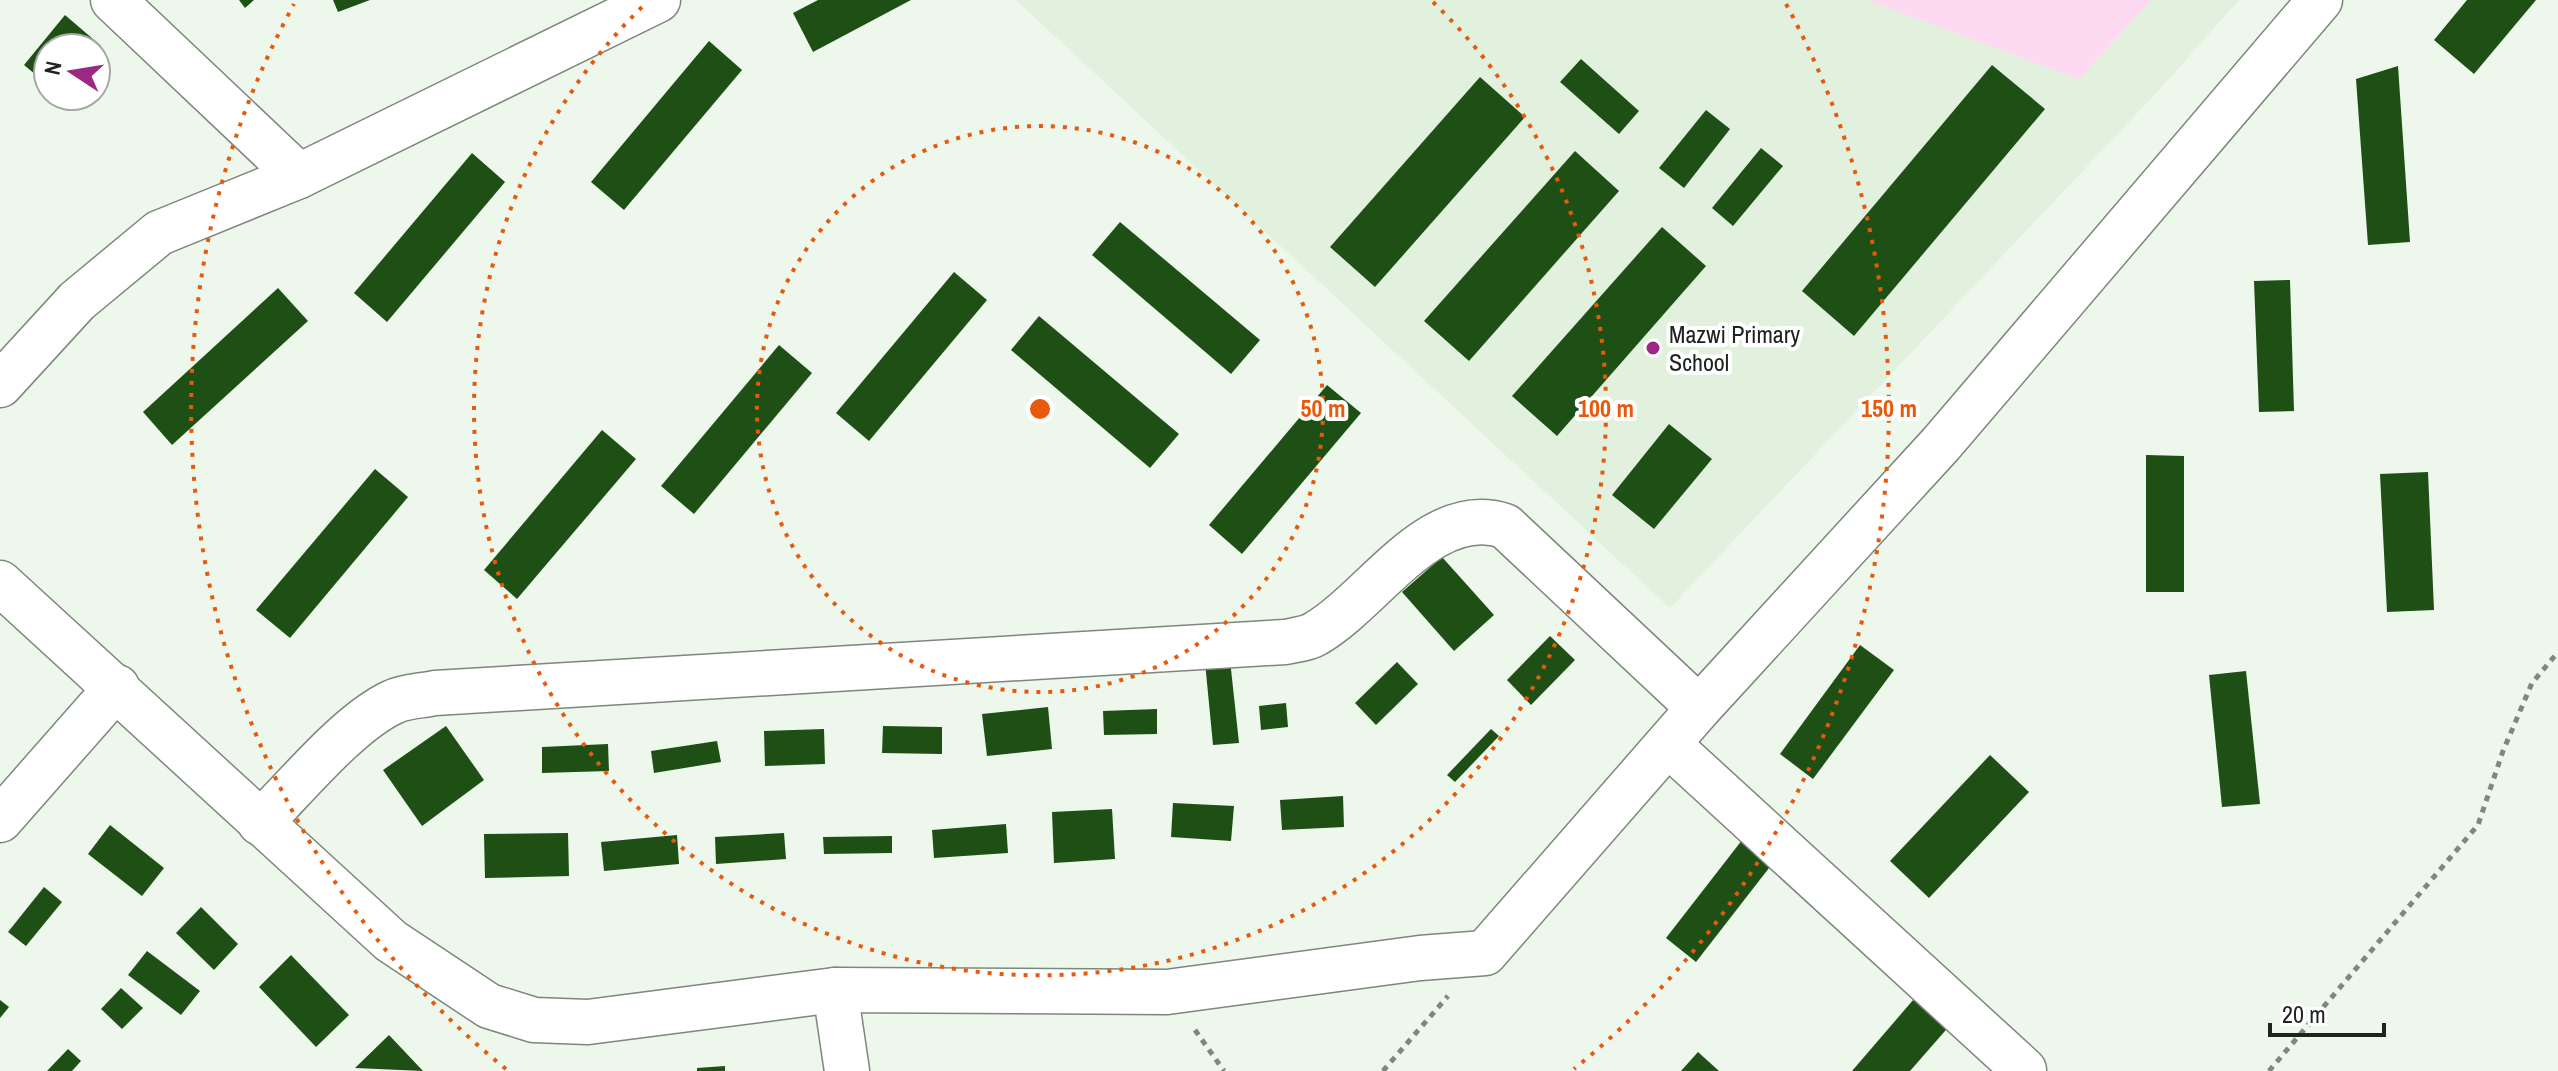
<svg xmlns="http://www.w3.org/2000/svg" width="2558" height="1071" viewBox="0 0 2558 1071" font-family="'Archivo Narrow',sans-serif">
  <style>
    .built { fill: #e1f1de }
    .green { fill: #fddaf1 }
    .building { fill: #1e4f15 }
    .lines { fill: none; stroke-linecap: round; stroke-linejoin: round }
    .minor-casing { stroke: #7d877c; stroke-width: 47 }
    .path { stroke: #80877f; stroke-width: 5; stroke-dasharray: 6 6; stroke-linecap: butt }
    .minor { stroke: #fff; stroke-width: 44 }
    .ring { fill: none; stroke: #e8590c; stroke-width: 4; stroke-dasharray: 4 8 }
    .poi-dot { fill: #9c2883; stroke: #fff; stroke-width: 3 }
    .labels { text-anchor: middle; dominant-baseline: central; stroke-width: 8; stroke-linejoin: round; paint-order: stroke }
    .poi-label { font-size: 24px; fill: #202420; stroke: #fff; text-anchor: start }
    .centre { fill: #e8590c; stroke: #fff; stroke-width: 4 }
    .ring-label { font-size: 24px; text-anchor: middle; font-weight: bold; fill: #e8590c; stroke: #fff; stroke-width: 8; stroke-linejoin: round; paint-order: stroke }
  </style>
  <rect width="100%" height="100%" fill="#edf7eb"/>
  <path class="built" d="M1016,0H2239L2160,89L1670,608Z"/>
  <path class="green" d="M1867,0H2151L2079,79Z"/>
  <g class="building">
    <path d="M239,0H254L245,8Z"/>
    <path d="M333,0H370L338,12Z"/>
    <path d="M818,0H911L813,52L793,13Z"/>
    <path d="M2467,0H2536L2474,74L2434,40Z"/>
    <path d="M65,15L100,45L98,48H48V85L24,65Z"/>
    <path d="M709,41L742,70L624,210L591,182Z"/>
    <path d="M1581,59L1639,111L1619,134L1560,82Z"/>
    <path d="M1992,65L2045,109L1854,336L1802,291Z"/>
    <path d="M2398,66L2410,242L2368,245L2356,79Z"/>
    <path d="M1480,77L1525,117L1375,287L1330,247Z"/>
    <path d="M1706,110L1730,129L1684,188L1659,168Z"/>
    <path d="M1761,148L1783,166L1733,226L1712,208Z"/>
    <path d="M1575,151L1619,191L1469,361L1424,321Z"/>
    <path d="M472,153L505,182L387,322L354,293Z"/>
    <path d="M1120,222L1260,340L1231,374L1092,255Z"/>
    <path d="M1662,227L1706,266L1557,436L1512,396Z"/>
    <path d="M954,272L987,300L869,441L836,413Z"/>
    <path d="M2290,280L2294,411L2259,412L2254,281Z"/>
    <path d="M278,288L308,321L172,445L143,412Z"/>
    <path d="M1039,316L1179,434L1150,468L1011,350Z"/>
    <path d="M779,345L812,373L694,514L661,486Z"/>
    <path d="M1327,385L1361,413L1242,554L1209,525Z"/>
    <path d="M1669,424L1712,459L1654,529L1612,495Z"/>
    <path d="M602,430L636,459L517,599L484,570Z"/>
    <path d="M2146,455L2184,456V592H2146Z"/>
    <path d="M375,469L408,497L290,638L256,610Z"/>
    <path d="M2428,472L2434,610L2387,612L2380,474Z"/>
    <path d="M1442,557L1494,615L1454,651L1402,592Z"/>
    <path d="M1550,636L1575,660L1531,705L1507,680Z"/>
    <path d="M1860,645L1894,670L1813,779L1780,754Z"/>
    <path d="M1230,660L1239,743L1213,745L1205,662Z"/>
    <path d="M1397,662L1418,684L1376,725L1355,703Z"/>
    <path d="M2246,671L2260,804L2222,807L2209,675Z"/>
    <path d="M1286,703L1288,727L1261,730L1259,706Z"/>
    <path d="M1048,707L1052,749L987,756L982,714Z"/>
    <path d="M1157,709V734L1104,735L1103,711Z"/>
    <path d="M446,726L484,780L422,826L383,770Z"/>
    <path d="M883,726L942,727V754L882,753Z"/>
    <path d="M824,729L825,764L765,766L764,731Z"/>
    <path d="M1491,729L1499,736L1455,782L1447,775Z"/>
    <path d="M717,741L721,762L654,773L651,751Z"/>
    <path d="M608,744L609,771L542,773V747Z"/>
    <path d="M1990,755L2029,792L1929,898L1890,861Z"/>
    <path d="M1343,796L1344,827L1282,830L1280,800Z"/>
    <path d="M1173,803L1234,806L1231,841L1171,837Z"/>
    <path d="M1112,809L1115,859L1054,863L1052,812Z"/>
    <path d="M1006,824L1008,853L934,858L932,830Z"/>
    <path d="M110,825L164,868L142,896L88,854Z"/>
    <path d="M568,833L569,876L485,878L484,834Z"/>
    <path d="M784,833L786,859L716,864L715,837Z"/>
    <path d="M677,835L679,864L604,871L601,842Z"/>
    <path d="M1746,835L1776,859L1696,962L1666,938Z"/>
    <path d="M892,836V853L824,854L823,837Z"/>
    <path d="M44,887L62,902L26,946L8,932Z"/>
    <path d="M201,907L238,944L214,970L176,933Z"/>
    <path d="M147,951L200,991L181,1015L128,975Z"/>
    <path d="M291,955L349,1015L316,1047L259,987Z"/>
    <path d="M1926,985L1959,1015L1910,1071H1852Z"/>
    <path d="M121,988L143,1008L122,1029L101,1009Z"/>
    <path d="M0,1000L9,1007L0,1018Z"/>
    <path d="M389,1035L423,1071L355,1068Z"/>
    <path d="M68,1049L81,1061L72,1071H47Z"/>
    <path d="M1698,1052L1719,1071H1681Z"/>
    <path d="M725,1066V1071H697V1068Z"/>
  </g>
  <g class="lines">
    <defs>
      <g id="minor">
        <path d="M113,0L299,176"/>
        <path d="M0,385L77,301L159,233L299,176L658,0"/>
        <path d="M0,583L391,941L489,1006L534,1020L588,1022L835,990L1167,992L1420,958L1485,953L1699,708L1941,444L2320,0"/>
        <path d="M1669,745L2024,1070"/>
        <path d="M0,820L117,687"/>
        <path d="M260,823C295,788 349,722 393,702C405,696 421,696 435,693L1285,642C1294,640 1307,639 1315,634C1373,601 1430,501 1505,526L1699,708"/>
        <path d="M835,990L847,1071"/>
      </g>
    </defs>
    <use href="#minor" class="minor-casing"/>
    <g class="path">
      <path d="M1195,1030L1224,1071"/>
      <path d="M1383,1071L1448,996"/>
      <path d="M2269,1071L2478,825L2503,751L2532,683L2558,652"/>
    </g>
    <use href="#minor" class="minor"/>
  </g>
  <g class="ring">
    <circle cx="1040" cy="409" r="283"/>
    <path d="M1433 2A566 566 0 1 1 647 2"/>
    <path d="M506 1069A849 849 0 0 1 294 4M1786 4A849 849 0 0 1 1574 1069"/>
  </g>
  <circle class="poi-dot" cx="1653" cy="348" r="8"/>
  <g class="labels">
    <g class="poi-label">
      <text x="1669" y="334">Mazwi Primary<tspan x="1669" dy="28">School</tspan></text>
    </g>
  </g>
  <circle cx="1040" cy="409" r="12" class="centre"/>
  <g class="ring-label">
    <text x="1323" y="417">50 m</text>
    <text x="1606" y="417">100 m</text>
    <text x="1889" y="417">150 m</text>
  </g>
  <g transform="translate(72 72) rotate(282)"><circle r="38" fill="#ffffff" stroke="#a6a7a6" stroke-width="2"/>
  <path d="M0-6L14 30L0 20L-14 30Z" fill="#9c2883"/>
  <text y="-12" font-size="22" font-weight="bold" text-anchor="middle" fill="#202420">N</text>
  </g>
  <path d="M2270 1023v12h114v-12" fill="none" stroke="#202420" stroke-width="4"/>
  <text x="2282" y="1023" font-size="24" fill="#202420" stroke="#ffffff" stroke-width="6" paint-order="stroke">20 m</text>
</svg>
